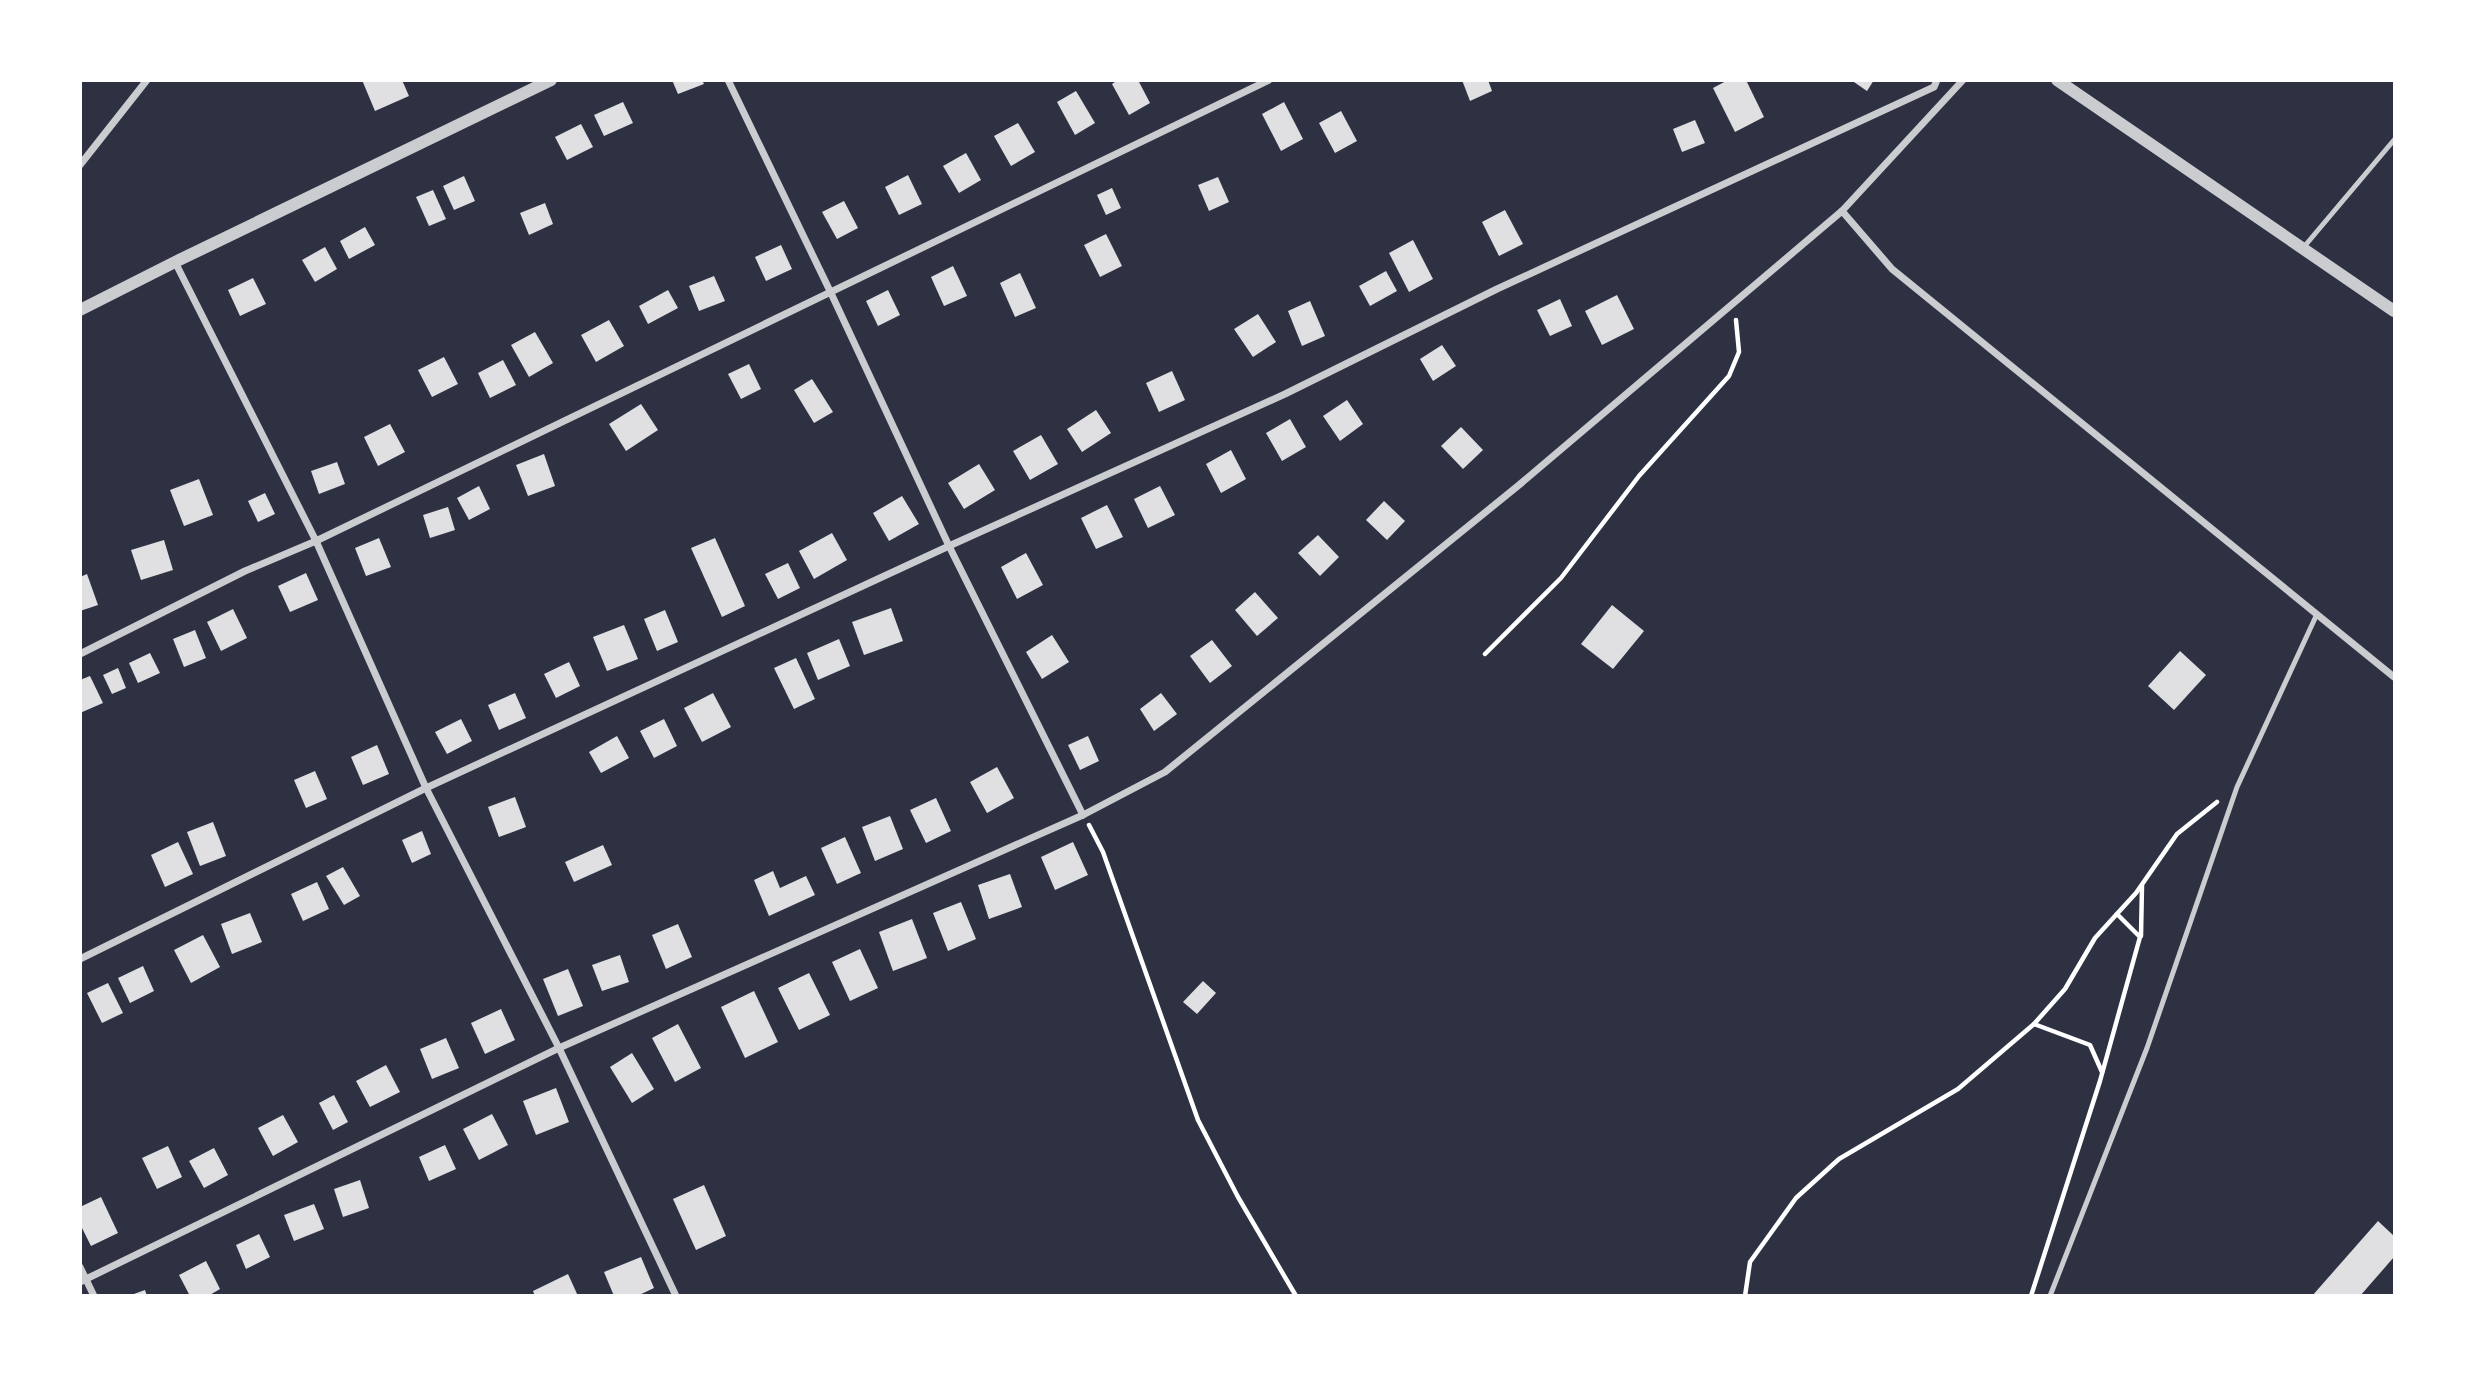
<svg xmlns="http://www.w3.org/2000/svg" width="2475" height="1376" viewBox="0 0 2475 1376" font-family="Lato,sans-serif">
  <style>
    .building { fill: #e0e0e3 }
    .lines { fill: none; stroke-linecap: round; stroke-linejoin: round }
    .path { stroke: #fff; stroke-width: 4.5 }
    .service { stroke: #caccd0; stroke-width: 5 }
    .minor { stroke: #caccd0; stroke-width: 7 }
    .tertiary { stroke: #caccd0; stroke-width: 12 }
  </style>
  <rect width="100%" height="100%" fill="#2d3142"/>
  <g class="building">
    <path d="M362,80H402L409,96L375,111Z"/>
    <path d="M672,80H702L704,84L678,94Z"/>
    <path d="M1118,80H1138L1150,103L1129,115L1112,84Z"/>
    <path d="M1462,80H1488L1492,91L1470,101Z"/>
    <path d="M1728,80H1746L1764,117L1735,132L1713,88Z"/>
    <path d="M1851,80H1874L1867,91Z"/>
    <path d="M1076,91L1095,123L1075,135L1057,102Z"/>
    <path d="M623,102L633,123L604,136L594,115Z"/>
    <path d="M1284,102L1303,139L1281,151L1262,114Z"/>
    <path d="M1341,111L1357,141L1335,153L1319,123Z"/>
    <path d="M1695,120L1705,143L1682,152L1673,129Z"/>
    <path d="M1018,123L1035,152L1011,166L994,136Z"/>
    <path d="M581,124L593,147L567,160L555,137Z"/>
    <path d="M966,153L981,180L959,193L943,166Z"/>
    <path d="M908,175L922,204L899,215L885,187Z"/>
    <path d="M464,176L475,201L454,210L443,186Z"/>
    <path d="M1218,177L1229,202L1209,211L1198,185Z"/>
    <path d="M1112,188L1121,208L1106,215L1097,195Z"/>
    <path d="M433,190L446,219L429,226L416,197Z"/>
    <path d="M844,201L858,228L837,239L822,212Z"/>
    <path d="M545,203L553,224L529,235L520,213Z"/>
    <path d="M1505,210L1523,244L1499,256L1482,222Z"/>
    <path d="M365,227L375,245L349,259L340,241Z"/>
    <path d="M1106,234L1122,266L1100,277L1084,245Z"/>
    <path d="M1413,240L1433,279L1409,292L1389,253Z"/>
    <path d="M781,245L792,269L766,281L755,257Z"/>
    <path d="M325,247L337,269L315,282L302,260Z"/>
    <path d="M953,266L967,296L944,306L931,277Z"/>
    <path d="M1386,271L1397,291L1370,306L1359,286Z"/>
    <path d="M1020,273L1036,308L1015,317L1000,283Z"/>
    <path d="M714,276L725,301L699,311L689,286Z"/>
    <path d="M253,278L266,304L240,316L228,290Z"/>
    <path d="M668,290L678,308L648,324L639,306Z"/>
    <path d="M888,290L900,315L878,326L866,301Z"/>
    <path d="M1617,295L1634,329L1602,345L1585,311Z"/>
    <path d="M1560,299L1572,326L1550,336L1537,310Z"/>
    <path d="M1310,301L1325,336L1302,346L1288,311Z"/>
    <path d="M1258,314L1276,342L1253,357L1234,329Z"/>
    <path d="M609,320L624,346L596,362L581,335Z"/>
    <path d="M535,332L553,363L529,377L511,345Z"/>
    <path d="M1442,345L1456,366L1433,381L1420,359Z"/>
    <path d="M444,357L458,384L432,397L418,370Z"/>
    <path d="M503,360L516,385L490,398L478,373Z"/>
    <path d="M749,364L761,389L741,399L728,374Z"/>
    <path d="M1172,371L1185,400L1159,412L1146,383Z"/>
    <path d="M812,379L833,412L814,423L794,390Z"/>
    <path d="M1347,400L1363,424L1340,441L1323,416Z"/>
    <path d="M641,404L658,430L626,451L609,424Z"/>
    <path d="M1096,410L1111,433L1082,452L1067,429Z"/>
    <path d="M1290,419L1306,447L1282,461L1266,433Z"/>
    <path d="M390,424L405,452L378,466L364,437Z"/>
    <path d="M1461,427L1483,450L1463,469L1441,446Z"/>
    <path d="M1041,435L1058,464L1030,480L1013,451Z"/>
    <path d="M1231,450L1246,479L1221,493L1206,464Z"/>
    <path d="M544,454L555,486L528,496L516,465Z"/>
    <path d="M337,462L345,484L319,494L311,471Z"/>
    <path d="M979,464L995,490L964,509L948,483Z"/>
    <path d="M199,479L213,515L184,526L170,490Z"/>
    <path d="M479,486L490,509L469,520L457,498Z"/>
    <path d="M1160,486L1175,515L1148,528L1134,499Z"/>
    <path d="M265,493L275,514L258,522L248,501Z"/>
    <path d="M902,496L919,524L889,541L873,513Z"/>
    <path d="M1384,501L1405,521L1387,540L1366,520Z"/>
    <path d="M1107,505L1123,537L1096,549L1081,518Z"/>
    <path d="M448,507L455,530L430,538L423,515Z"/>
    <path d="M832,533L847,560L814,579L799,551Z"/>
    <path d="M1318,535L1339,557L1320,576L1298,553Z"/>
    <path d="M379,538L391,567L366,576L355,548Z"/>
    <path d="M715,538L745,606L722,617L691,548Z"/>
    <path d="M164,540L173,570L141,580L131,550Z"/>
    <path d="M1026,553L1043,585L1017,599L1001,567Z"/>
    <path d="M788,563L800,588L778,599L765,574Z"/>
    <path d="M306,573L318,600L290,612L278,586Z"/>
    <path d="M87,574L98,605L80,611V577Z"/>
    <path d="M1255,592L1278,618L1257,636L1235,610Z"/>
    <path d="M1612,605L1644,631L1613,669L1581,644Z"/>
    <path d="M891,608L903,641L864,655L852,622Z"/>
    <path d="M233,609L247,638L221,651L207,622Z"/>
    <path d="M665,610L678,642L657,651L644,619Z"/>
    <path d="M624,625L638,659L607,671L593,637Z"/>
    <path d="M195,630L206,658L184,667L173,639Z"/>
    <path d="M1052,635L1069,662L1042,679L1026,652Z"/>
    <path d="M839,639L850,666L818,680L807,653Z"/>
    <path d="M1212,640L1232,666L1210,683L1190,656Z"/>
    <path d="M2180,651L2206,675L2174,710L2148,686Z"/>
    <path d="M150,653L160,673L138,683L129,663Z"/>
    <path d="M796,658L815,699L794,709L774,668Z"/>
    <path d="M569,662L580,686L556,698L544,674Z"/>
    <path d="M118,668L126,688L112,694L103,675Z"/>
    <path d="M90,676L103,703L80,713V680Z"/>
    <path d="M515,693L526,718L499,730L488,705Z"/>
    <path d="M713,693L731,727L702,742L684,708Z"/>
    <path d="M1161,693L1177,714L1154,731L1140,709Z"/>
    <path d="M461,719L472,741L447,754L435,732Z"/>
    <path d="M664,719L677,746L654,758L640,731Z"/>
    <path d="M617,736L629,758L601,773L589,752Z"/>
    <path d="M1088,736L1099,761L1080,770L1068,745Z"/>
    <path d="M377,745L389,774L363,785L351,757Z"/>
    <path d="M997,767L1014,798L987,813L970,782Z"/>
    <path d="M315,771L327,799L306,808L294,780Z"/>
    <path d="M515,797L526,827L499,837L488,807Z"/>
    <path d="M936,798L951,831L926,843L910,810Z"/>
    <path d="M890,816L903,849L875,861L862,827Z"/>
    <path d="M213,822L226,856L200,866L187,832Z"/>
    <path d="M422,831L431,854L412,863L402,840Z"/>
    <path d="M845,837L861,873L837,884L821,848Z"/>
    <path d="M178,842L193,874L165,887L151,855Z"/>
    <path d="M1073,842L1088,875L1055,890L1041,857Z"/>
    <path d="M603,845L612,865L574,882L565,862Z"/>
    <path d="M343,867L360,896L344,905L326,876Z"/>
    <path d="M773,871L780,888L806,876L815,895L769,916L754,880Z"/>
    <path d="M1010,874L1022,907L989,919L978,885Z"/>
    <path d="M317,882L329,909L303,921L291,894Z"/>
    <path d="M961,902L976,939L948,951L933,913Z"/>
    <path d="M250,913L262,942L232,954L221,924Z"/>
    <path d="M912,919L927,958L893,971L879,932Z"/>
    <path d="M678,924L692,957L666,969L652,935Z"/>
    <path d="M203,935L220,967L191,983L174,950Z"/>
    <path d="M860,949L878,988L850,1001L832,962Z"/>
    <path d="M620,955L629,982L602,991L592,965Z"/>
    <path d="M143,966L154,991L130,1003L118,978Z"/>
    <path d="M568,969L583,1006L558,1016L543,979Z"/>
    <path d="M809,973L830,1015L799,1030L778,988Z"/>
    <path d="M1203,981L1216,993L1197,1014L1183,1002Z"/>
    <path d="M108,983L123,1013L102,1023L87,993Z"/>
    <path d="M754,991L778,1042L745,1058L721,1007Z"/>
    <path d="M501,1009L515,1040L485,1054L471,1023Z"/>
    <path d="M678,1024L701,1068L675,1082L652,1038Z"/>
    <path d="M446,1038L459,1068L432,1079L420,1049Z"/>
    <path d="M632,1053L654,1089L632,1103L610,1067Z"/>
    <path d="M386,1065L400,1092L370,1107L356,1081Z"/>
    <path d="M556,1088L569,1122L536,1135L523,1101Z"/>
    <path d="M334,1095L348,1122L333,1130L319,1103Z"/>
    <path d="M492,1114L508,1145L479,1160L463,1129Z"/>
    <path d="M283,1115L298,1142L273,1156L258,1128Z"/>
    <path d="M445,1145L456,1169L429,1181L419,1157Z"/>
    <path d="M168,1146L182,1177L157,1189L142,1158Z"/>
    <path d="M214,1148L228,1175L204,1188L189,1161Z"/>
    <path d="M360,1180L369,1208L343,1217L334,1189Z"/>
    <path d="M704,1185L726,1236L696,1250L673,1199Z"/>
    <path d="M101,1197L118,1233L91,1246L80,1224V1207Z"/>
    <path d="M314,1204L324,1229L294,1241L284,1215Z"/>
    <path d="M2378,1221L2394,1236V1257L2360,1296H2312Z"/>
    <path d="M259,1234L270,1257L246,1269L236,1245Z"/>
    <path d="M641,1257L654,1288L637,1296H614L604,1272Z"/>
    <path d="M206,1261L220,1289L208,1296H190L179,1275Z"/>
    <path d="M568,1274L578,1296H535L533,1291Z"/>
    <path d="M145,1290L147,1296H131V1295Z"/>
  </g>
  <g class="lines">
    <g class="path">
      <path d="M1485,654L1561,578L1639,476L1729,376L1739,352L1736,320"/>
      <path d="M1089,825L1103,852L1198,1120L1238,1197L1296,1296"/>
      <path d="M2141,936L2142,885"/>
      <path d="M2034,1024L2090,1045L2102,1072"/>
      <path d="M1745,1296L1750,1262L1796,1198L1839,1159L1958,1089L2034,1024L2065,989L2095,938L2136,893L2177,834L2217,802"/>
      <path d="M2031,1296L2100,1081L2140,937L2117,914"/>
    </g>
    <g class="service">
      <path d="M2303,248L2394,140"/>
      <path d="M2050,1296L2147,1048L2237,787L2317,614"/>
    </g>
    <g class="minor">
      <path d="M728,80L830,291L949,546L1083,815"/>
      <path d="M80,165L147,80"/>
      <path d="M1842,211L1892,269L2394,677"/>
      <path d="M175,262L316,541L426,788L559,1048L676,1296"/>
      <path d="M80,654L245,571L316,541L1269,80"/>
      <path d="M80,959L426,788L949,546L1285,394L1497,289L1934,87L1937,80"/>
      <path d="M80,1267L94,1296"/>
      <path d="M80,1282L559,1048L1083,815L1165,772L1519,485L1842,211L1963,80"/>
    </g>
    <g class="tertiary">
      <path d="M2057,80L2394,311"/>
      <path d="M80,310L175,262L551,80"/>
    </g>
  </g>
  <rect width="2475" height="1376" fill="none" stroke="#ffffff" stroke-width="164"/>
</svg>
